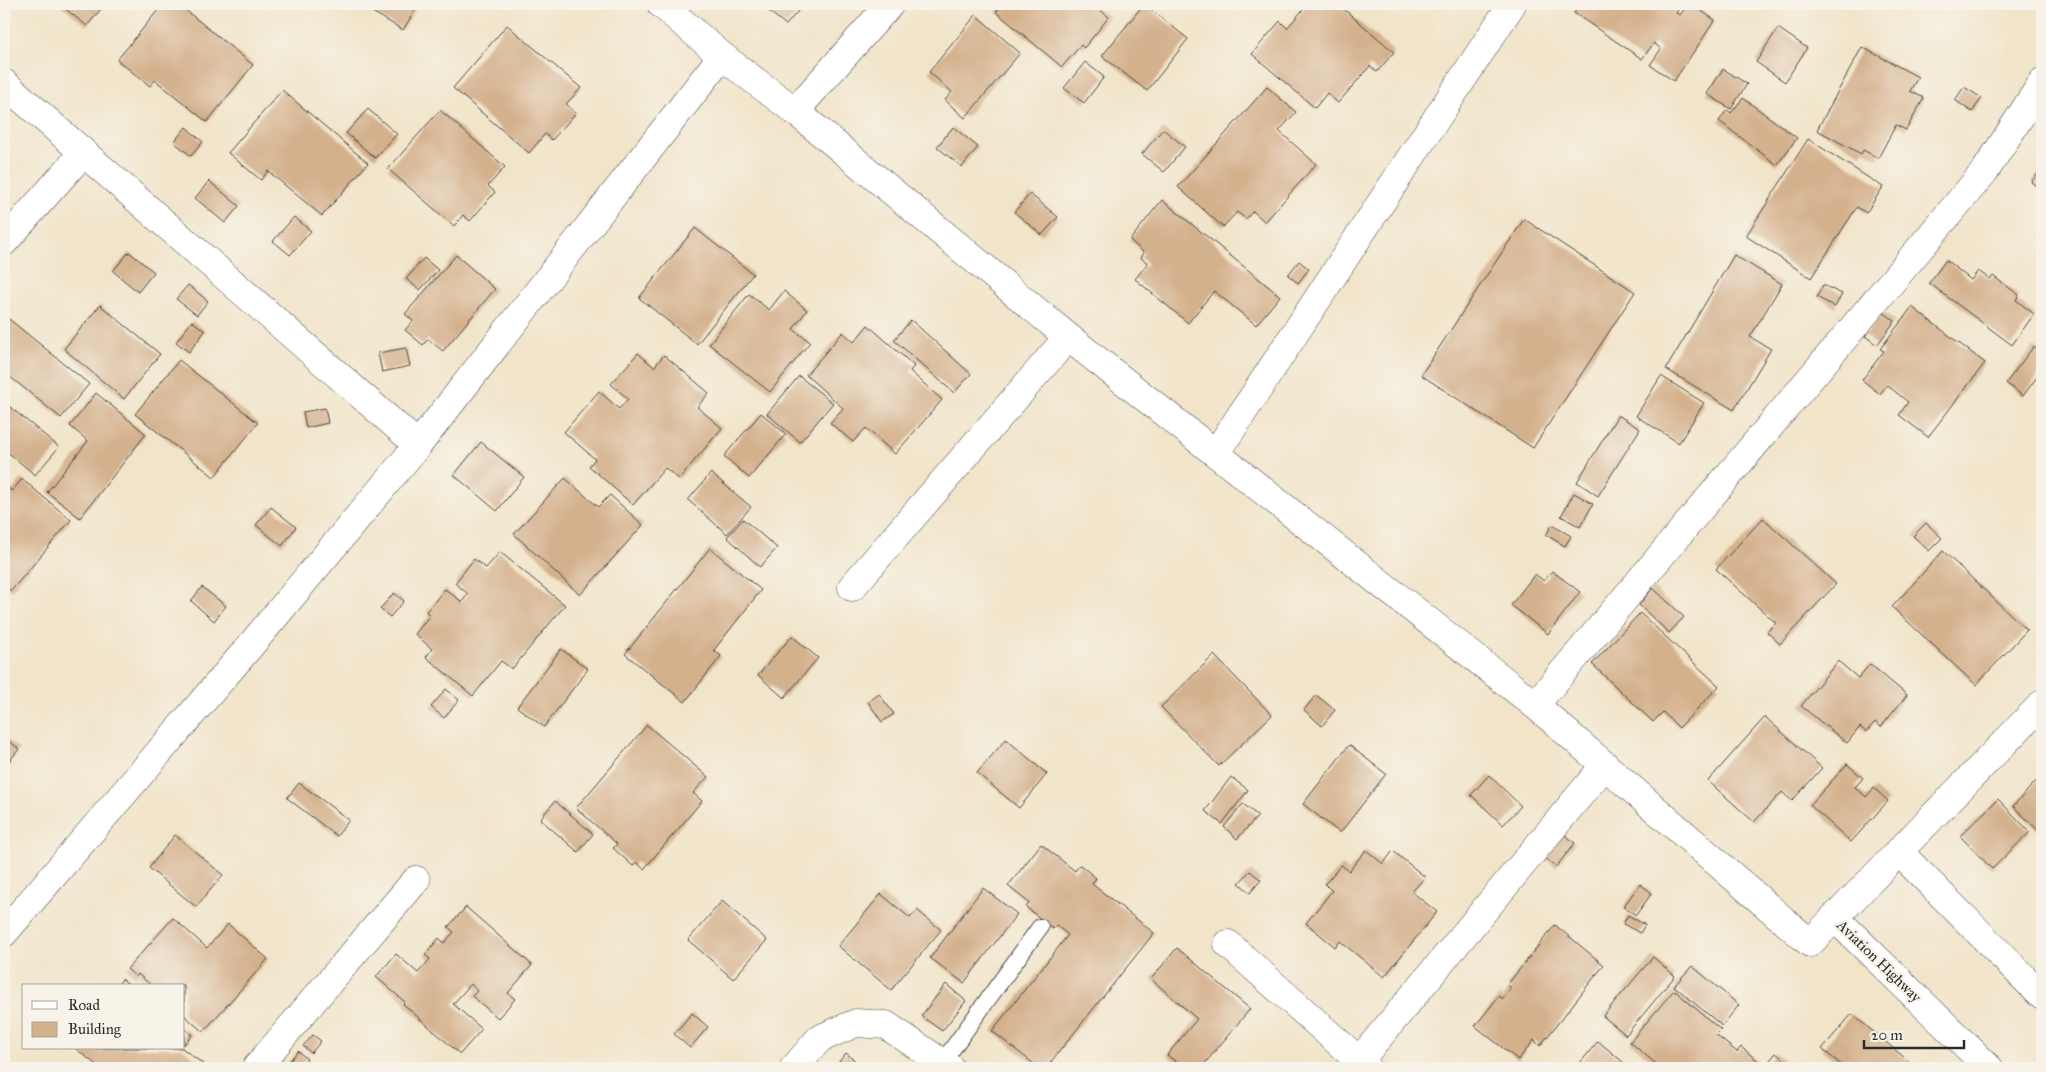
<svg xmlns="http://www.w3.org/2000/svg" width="2046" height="1072" viewBox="0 0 2046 1072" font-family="'IM FELL Great Primer',serif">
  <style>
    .building { fill: #d4b18d }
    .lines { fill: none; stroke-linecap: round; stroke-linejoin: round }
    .service-casing { stroke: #494743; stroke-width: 18 }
    .minor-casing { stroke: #494743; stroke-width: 29 }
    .service { stroke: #fff; stroke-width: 16 }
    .minor { stroke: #fff; stroke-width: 28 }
    .labels { text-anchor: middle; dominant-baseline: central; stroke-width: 5; stroke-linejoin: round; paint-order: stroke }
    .street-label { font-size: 15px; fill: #2b2b2b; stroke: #f7f3e8 }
  </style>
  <rect width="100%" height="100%" fill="#f7f3e8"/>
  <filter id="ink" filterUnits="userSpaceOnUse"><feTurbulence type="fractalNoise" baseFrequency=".02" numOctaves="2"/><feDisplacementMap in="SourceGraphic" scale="10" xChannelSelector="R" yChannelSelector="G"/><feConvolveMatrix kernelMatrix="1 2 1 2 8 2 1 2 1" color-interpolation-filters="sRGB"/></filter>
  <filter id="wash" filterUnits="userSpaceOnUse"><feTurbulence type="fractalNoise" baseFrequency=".0096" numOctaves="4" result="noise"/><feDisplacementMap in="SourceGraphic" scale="20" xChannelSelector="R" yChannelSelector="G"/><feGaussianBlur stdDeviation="1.12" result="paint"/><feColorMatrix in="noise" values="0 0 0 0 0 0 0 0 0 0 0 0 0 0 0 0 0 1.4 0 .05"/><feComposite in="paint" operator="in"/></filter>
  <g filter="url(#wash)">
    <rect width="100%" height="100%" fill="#f1e4c9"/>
    <g id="blocks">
      <g class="building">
        <path d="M59,4H105L87,26Z"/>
        <path d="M163,4H178L253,65L207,122L155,80L150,86L117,60Z"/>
        <path d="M359,4H419L403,30Z"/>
        <path d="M760,4H804L786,25Z"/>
        <path d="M1003,4H1092L1109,17L1084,48L1081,45L1062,67L996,12Z"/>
        <path d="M1144,4L1188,39L1147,91L1102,56Z"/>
        <path d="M1308,4H1338L1394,52L1377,72L1370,66L1338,103L1327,93L1315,108L1252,54L1280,21L1287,28Z"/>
        <path d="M1580,4H1682L1676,13L1680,15L1688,4H1691L1715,20L1674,81L1650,65L1661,49L1654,43L1642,59L1574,13Z"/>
        <path d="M976,15L1020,53L965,118L945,100L952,92L929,72Z"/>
        <path d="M507,25L581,88L566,104L576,113L552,140L545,134L529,153L453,88Z"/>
        <path d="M1778,28L1807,48L1785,82L1756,62Z"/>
        <path d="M1862,47L1918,77L1910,91L1924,98L1906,130L1896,125L1878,158L1863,150L1861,154L1817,130Z"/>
        <path d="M1085,62L1104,77L1084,103L1064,88Z"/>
        <path d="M1723,69L1747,84L1731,109L1707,94Z"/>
        <path d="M1267,87L1296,112L1279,131L1316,164L1265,222L1253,211L1246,219L1237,212L1223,227L1178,187Z"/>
        <path d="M1964,87L1982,98L1972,112L1955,100Z"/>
        <path d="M282,90L368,163L322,216L268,171L261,180L228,153Z"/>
        <path d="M1743,98L1797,138L1777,165L1719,121L1727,110L1731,113Z"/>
        <path d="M368,109L397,134L375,158L346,133Z"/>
        <path d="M440,110L505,167L488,186L495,192L470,221L463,215L454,226L388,169Z"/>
        <path d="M186,127L203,142L191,156L174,142Z"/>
        <path d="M953,127L978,147L962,167L937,147Z"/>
        <path d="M1163,129L1185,147L1164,172L1142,154Z"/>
        <path d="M1808,139L1883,187L1866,213L1857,207L1811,278L1746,236Z"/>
        <path d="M2042,169V191L2031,182Z"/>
        <path d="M209,181L239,206L225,223L195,198Z"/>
        <path d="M1030,194L1058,217L1042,235L1014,212Z"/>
        <path d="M1162,200L1280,296L1256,325L1214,291L1188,323L1135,279L1148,263L1141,258L1144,253L1130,240Z"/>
        <path d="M294,217L311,231L290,255L273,241Z"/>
        <path d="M1524,219L1635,292L1533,448L1421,375Z"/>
        <path d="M695,228L753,274L697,344L639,298Z"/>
        <path d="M129,252L154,272L138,292L113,271Z"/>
        <path d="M456,255L495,289L443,351L428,339L423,345L405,330L413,321L405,314Z"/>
        <path d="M1734,255L1782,284L1750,337L1771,349L1734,410L1666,369Z"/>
        <path d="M424,258L438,270L420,290L406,279Z"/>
        <path d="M1946,260L1971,280L1978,271L1990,279L1993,276L2019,295L2016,300L2034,314L2012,345L1929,283Z"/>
        <path d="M1299,261L1309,269L1298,283L1288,275Z"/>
        <path d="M188,285L208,301L197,315L176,299Z"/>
        <path d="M1823,285L1842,294L1835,307L1817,297Z"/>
        <path d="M784,291L807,310L793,329L810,342L770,392L709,344L749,294L769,310Z"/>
        <path d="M100,305L160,354L124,399L64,349Z"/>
        <path d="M1912,307L1985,363L1928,437L1899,415L1908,402L1887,385L1880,394L1862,380L1884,351L1880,349Z"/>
        <path d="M1883,312L1895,321L1877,345L1865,336Z"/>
        <path d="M4,315L89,384L61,418L4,372Z"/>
        <path d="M911,320L971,374L954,393L894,340Z"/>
        <path d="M192,321L205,331L189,352L176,342Z"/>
        <path d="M868,325L914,366L910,371L942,400L895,454L866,428L853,442L830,423L843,408L806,375L843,332L854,342Z"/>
        <path d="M2034,346L2042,353V370L2023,396L2006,383Z"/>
        <path d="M406,348L410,366L382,372L378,353Z"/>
        <path d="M638,353L654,367L664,355L709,393L697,407L722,428L679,479L665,468L633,505L589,466L595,459L564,432L599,391L619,409L628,399L611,384Z"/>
        <path d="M179,360L258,423L214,477L135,414Z"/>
        <path d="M799,376L833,403L800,442L767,414Z"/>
        <path d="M1661,376L1704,403L1679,443L1636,416Z"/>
        <path d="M96,393L146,434L80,518L47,492L88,441L70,426Z"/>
        <path d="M4,402L59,447L35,475L4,449Z"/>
        <path d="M325,408L328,423L306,428L303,412Z"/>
        <path d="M761,413L786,434L749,478L724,456Z"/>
        <path d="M1618,415L1640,429L1598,496L1577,482Z"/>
        <path d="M481,442L524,477L497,511L454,475Z"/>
        <path d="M711,473L751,507L727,534L688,500Z"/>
        <path d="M565,478L598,507L610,495L643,525L580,595L514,534Z"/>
        <path d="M22,479L71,520L11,591L4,585V491L7,487L12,491Z"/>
        <path d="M1574,493L1593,504L1580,527L1561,516Z"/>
        <path d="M271,507L296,527L282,546L256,525Z"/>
        <path d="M1763,518L1836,584L1780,644L1767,632L1776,623L1716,569Z"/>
        <path d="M743,519L777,548L760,567L727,537Z"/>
        <path d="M1926,523L1942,538L1929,551L1913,536Z"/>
        <path d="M1552,525L1571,536L1565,546L1546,535Z"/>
        <path d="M710,548L761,590L714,650L721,656L685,702L625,654Z"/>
        <path d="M1943,551L2027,630L1976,685L1892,607Z"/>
        <path d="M500,552L565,605L512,669L501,661L473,696L426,657L432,649L415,634L430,615L426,612L445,589L462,602L468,594L455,583L474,559L486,568Z"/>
        <path d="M1552,571L1580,592L1548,634L1511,605L1535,574L1544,581Z"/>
        <path d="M202,587L226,606L214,621L191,601Z"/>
        <path d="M1653,588L1684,617L1669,633L1639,605Z"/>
        <path d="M394,593L404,601L390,617L380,609Z"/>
        <path d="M1640,613L1719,686L1679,728L1663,712L1653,722L1592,664Z"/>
        <path d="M792,636L818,658L784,698L758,675Z"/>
        <path d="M561,649L588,669L544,727L517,707Z"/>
        <path d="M1214,655L1272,715L1219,766L1161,707Z"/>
        <path d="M1838,661L1858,678L1870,664L1907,695L1881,727L1875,722L1866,732L1860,727L1847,743L1801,706Z"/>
        <path d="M446,689L459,700L444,718L431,707Z"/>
        <path d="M879,694L894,714L882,722L868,702Z"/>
        <path d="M1316,695L1335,710L1322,726L1304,710Z"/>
        <path d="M1765,717L1822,768L1792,801L1782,792L1754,822L1708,781Z"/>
        <path d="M647,725L708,777L693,793L702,801L644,869L636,862L633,866L613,848L617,844L576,808Z"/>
        <path d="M4,737L19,749L4,768Z"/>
        <path d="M1006,739L1047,774L1019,808L977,773Z"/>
        <path d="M1349,745L1386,774L1340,833L1303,804Z"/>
        <path d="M1847,764L1863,778L1855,787L1866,797L1874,788L1888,801L1851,842L1810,805Z"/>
        <path d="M1489,775L1521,806L1503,825L1471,795Z"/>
        <path d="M2042,775V834L2013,806Z"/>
        <path d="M1231,777L1248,790L1222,824L1205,811Z"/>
        <path d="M299,783L349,820L337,836L287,798Z"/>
        <path d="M1998,799L2030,832L1992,869L1960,836Z"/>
        <path d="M555,801L593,834L578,852L540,819Z"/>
        <path d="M1243,804L1258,816L1237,839L1224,827Z"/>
        <path d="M1561,832L1575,843L1556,867L1542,856Z"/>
        <path d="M175,835L223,875L196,907L149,868Z"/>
        <path d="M1041,844L1075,871L1080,865L1096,878L1092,884L1154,933L1046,1068H1039L992,1031L1068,935L1056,925L1053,929L1026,907L1029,903L1008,886Z"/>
        <path d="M1366,850L1383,864L1393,851L1425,877L1412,892L1437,912L1384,977L1340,941L1335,947L1306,923L1332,891L1325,884L1341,865L1349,871Z"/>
        <path d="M1250,871L1261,880L1250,893L1239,883Z"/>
        <path d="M1640,884L1652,893L1636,915L1623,907Z"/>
        <path d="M983,888L1017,914L964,983L930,958Z"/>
        <path d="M881,894L910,918L917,910L941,930L891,990L838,946Z"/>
        <path d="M722,901L767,940L733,979L688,940Z"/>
        <path d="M466,907L532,965L508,993L515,999L498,1018L472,996L477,991L471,984L453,1004L482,1029L460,1054L403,1004L405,1002L376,977L396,954L418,973L430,959L425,955L439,938L444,943L454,932L448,927Z"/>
        <path d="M1628,915L1645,925L1640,933L1623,924Z"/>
        <path d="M173,918L207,948L228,924L268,959L203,1032L184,1015V986H152L138,974L136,977L127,969Z"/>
        <path d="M1555,925L1604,965L1540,1046L1534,1040L1518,1060L1475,1026L1499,996L1502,999L1511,988L1507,985Z"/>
        <path d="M1177,948L1250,1009L1201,1068H1184L1167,1055L1197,1019L1151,979Z"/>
        <path d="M1653,957L1675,976L1626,1035L1603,1016Z"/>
        <path d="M1692,966L1739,1005L1722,1026L1674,986Z"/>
        <path d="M122,979L131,986H117Z"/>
        <path d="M946,984L966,1001L942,1031L921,1016Z"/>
        <path d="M1674,990L1721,1030L1716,1035L1737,1052L1741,1047L1762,1064L1758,1068H1661L1630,1042Z"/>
        <path d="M692,1013L708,1027L690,1048L674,1034Z"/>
        <path d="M1852,1014L1917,1068H1845L1822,1049Z"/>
        <path d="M184,1028L192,1035L184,1045Z"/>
        <path d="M313,1035L321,1041L311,1053L303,1046Z"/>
        <path d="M1598,1041L1630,1068H1576Z"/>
        <path d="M75,1048H182L203,1064L200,1068H100Z"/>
        <path d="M298,1051L307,1059L298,1068H292L287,1064Z"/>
        <path d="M846,1053L864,1068H834Z"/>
        <path d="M1776,1053L1794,1068H1763Z"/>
      </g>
    </g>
  </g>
  <g filter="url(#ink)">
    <use href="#blocks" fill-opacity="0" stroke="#494743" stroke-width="1"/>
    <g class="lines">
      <defs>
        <path id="service" d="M942,1063L1040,927"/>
        <g id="minor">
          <path d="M661,4L722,56L795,111L1068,337L1535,705L1810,943L2042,704"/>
          <path d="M4,83L418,445"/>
          <path d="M795,111L890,4"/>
          <path d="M4,242L83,153"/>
          <path d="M1216,453L1512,4"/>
          <path d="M852,587L1068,337"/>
          <path d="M1535,705L1985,171L2042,83"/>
          <path d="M1899,852L2042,996"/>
          <path d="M1834,917L1989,1068"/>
          <path d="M4,933L251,645L418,445L722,56"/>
          <path d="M1228,944L1367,1068"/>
          <path d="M1359,1061L1605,765"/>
          <path d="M256,1068L416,880"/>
          <path d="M794,1068L819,1039L856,1023L886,1025L950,1068"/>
        </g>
      </defs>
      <use href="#service" class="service-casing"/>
      <use href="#minor" class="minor-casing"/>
      <use href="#service" class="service"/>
      <use href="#minor" class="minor"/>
    </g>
  </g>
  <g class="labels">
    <g class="street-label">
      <text transform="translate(1879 961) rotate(44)">Aviation Highway</text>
    </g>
  </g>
  <rect width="2046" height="1072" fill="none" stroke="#f7f3e8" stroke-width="20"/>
  <rect x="22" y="984" width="162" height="65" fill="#f7f3e8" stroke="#a5a39c"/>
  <rect x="32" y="1001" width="25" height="8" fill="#ffffff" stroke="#a5a39c"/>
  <text x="68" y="1010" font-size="15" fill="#2b2b2b">Road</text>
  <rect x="32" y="1022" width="25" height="15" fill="#d4b18d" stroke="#a5a39c"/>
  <text x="68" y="1034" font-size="15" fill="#2b2b2b">Building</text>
  <path d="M1864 1040v8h100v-8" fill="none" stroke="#2b2b2b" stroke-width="2.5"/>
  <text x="1871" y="1040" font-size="15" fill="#2b2b2b" stroke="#f7f3e8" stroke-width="4" paint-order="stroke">20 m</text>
</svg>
